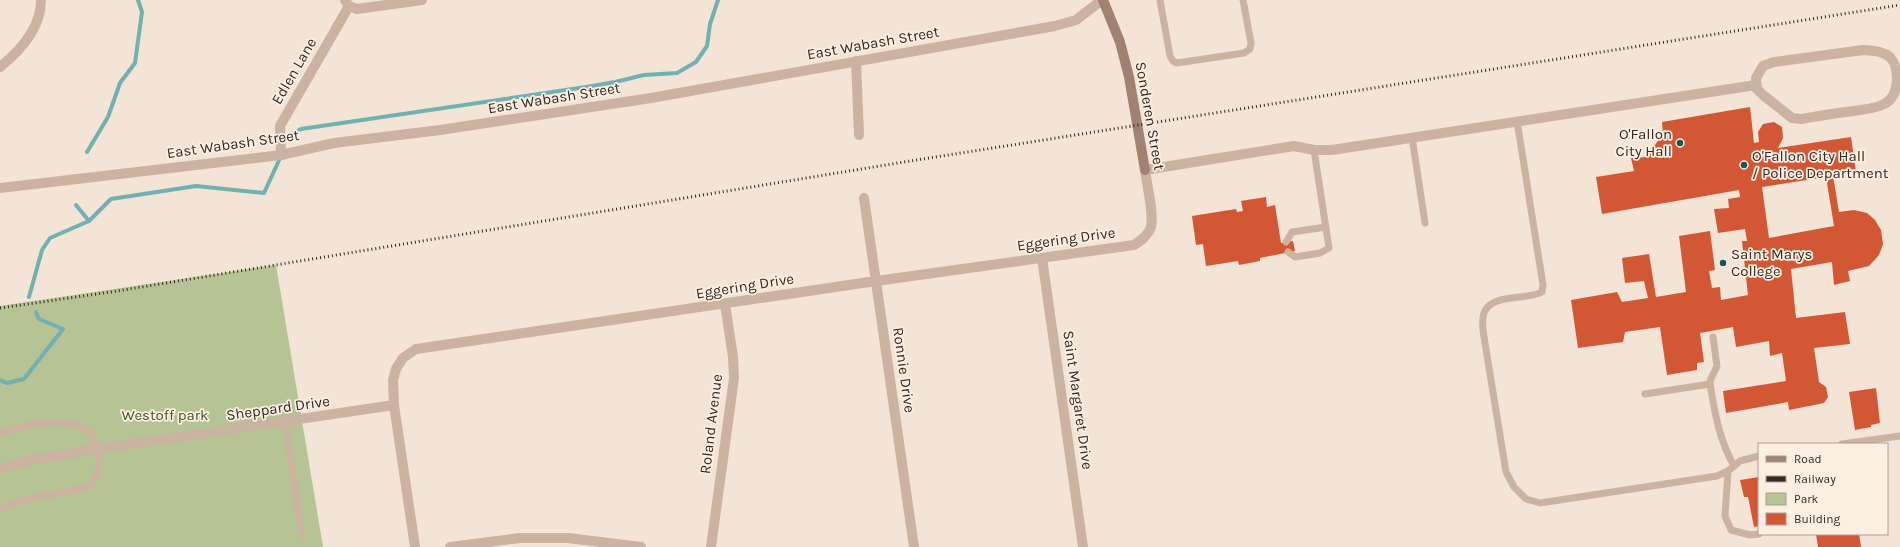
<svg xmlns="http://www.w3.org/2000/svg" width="1900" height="547" viewBox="0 0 1900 547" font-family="Karla,sans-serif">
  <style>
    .green { fill: #b5c395 }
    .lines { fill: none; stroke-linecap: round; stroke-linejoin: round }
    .stream { stroke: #72b1b2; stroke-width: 4 }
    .building { fill: #d15735; fill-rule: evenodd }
    .lane { stroke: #ccb3a1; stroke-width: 7 }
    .street { stroke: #ccb3a1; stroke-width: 10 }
    .secondary { stroke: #9f8272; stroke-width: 10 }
    .rail { stroke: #352924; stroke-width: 3; stroke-dasharray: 1 3; stroke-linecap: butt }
    .poi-dot { fill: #17575a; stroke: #fbefe2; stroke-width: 1.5 }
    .labels { text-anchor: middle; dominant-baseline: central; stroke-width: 3.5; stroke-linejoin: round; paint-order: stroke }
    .street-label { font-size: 15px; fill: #352924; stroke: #fbefe2 }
    .poi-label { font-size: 15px; fill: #352924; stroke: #fbefe2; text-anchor: start }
    .park-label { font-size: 15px; fill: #455526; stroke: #fbefe2 }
  </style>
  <rect width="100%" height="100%" fill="#f3e4d6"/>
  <path class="green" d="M276,265L323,547H0V306Z"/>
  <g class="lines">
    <g class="stream">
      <path d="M294,133L301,129L586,87L615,82L644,75L677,73L696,62L707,46L710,24L718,0"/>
      <path d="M87,152L108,117L120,83L135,63L142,12L138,0"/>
      <path d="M76,205L89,221"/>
      <path d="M29,297L42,250L50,238L89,221L111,199L196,186L264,193L281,156"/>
      <path d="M0,380L7,383L24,379L63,329L39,319L36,312"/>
    </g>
  </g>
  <g class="building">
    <path d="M1750,107L1754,143L1759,142L1758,132L1763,124L1774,122L1782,127L1783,138L1778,148L1851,137L1856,172L1833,176L1839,212L1854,210L1867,213L1875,220L1881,230L1883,244L1879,255L1869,266L1848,271L1850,281L1834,285L1832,262L1791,269L1796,318L1845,312L1850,344L1814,348L1819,382L1826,387L1828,397L1824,403L1789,410L1788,402L1726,413L1723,391L1786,381L1782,353L1770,356L1769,341L1736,347L1733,327L1700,333L1704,362L1697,363V370L1667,375L1660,327L1625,332L1623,342L1578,348L1571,300L1617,292L1622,302L1648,298L1644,281L1625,283L1622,258L1649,254L1656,297L1686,292L1679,236L1710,231L1715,270L1709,271L1712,288L1720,287L1721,300L1748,295L1742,241H1747L1745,229L1718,233L1714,209L1729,208L1728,199L1740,197L1739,190L1602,214L1596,177L1634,171L1631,158L1646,157L1663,134L1662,122ZM1826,177L1834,226L1769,238L1762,187Z"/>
    <path d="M1266,197L1267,207L1275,205L1281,243L1293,241L1295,251L1260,258V261L1239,265L1238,261L1206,266L1203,244L1196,245L1192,216L1236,209L1237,212L1243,211L1241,201Z"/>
    <path d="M1876,388L1880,423L1871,425V427L1855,430L1849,392Z"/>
    <path d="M1759,477V526L1754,527L1748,497H1744L1740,480Z"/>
    <path d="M1816,534H1859L1861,547H1818Z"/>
  </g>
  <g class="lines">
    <g class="lane">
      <path d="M1160,0L1170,56L1173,61L1177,63L1244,53L1250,49L1251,43L1243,0"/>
      <path d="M1517,121L1543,285L1542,292C1526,301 1485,292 1483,318C1482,324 1483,331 1484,337L1506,472L1514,487L1526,499L1540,503L1717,476L1728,471L1740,461L1759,456"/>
      <path d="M1412,137L1425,223"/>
      <path d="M1286,242L1292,232L1326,227"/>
      <path d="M1288,252L1295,257L1320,253L1329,248L1314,150"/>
      <path d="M1713,337L1717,366L1710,381V384C1715,414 1719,439 1734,466"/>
      <path d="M1645,394L1710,384"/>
      <path d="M285,422L302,535"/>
      <path d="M0,433C33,423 98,406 99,460C99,470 97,481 88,487L16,502L0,509"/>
      <path d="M1842,444L1900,436"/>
      <path d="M1728,471L1725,516L1731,530L1750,535L1759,534"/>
    </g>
    <g class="street">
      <path d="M345,0L349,6L357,9L422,0"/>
      <path d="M1863,50C1873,50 1882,51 1890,57C1900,68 1900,97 1884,104C1875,109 1864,109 1854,111C1836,113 1819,116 1801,119L1792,118L1763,95L1757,89L1756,78L1763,66L1774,62Z"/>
      <path d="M856,61L859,135"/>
      <path d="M0,67C20,51 41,28 41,0"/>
      <path d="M281,155L280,126L349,6"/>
      <path d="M0,188L281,155L334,143L440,130L651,98L1055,26L1076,20L1102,0"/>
      <path d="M864,198L914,547"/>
      <path d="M1042,258L1083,547"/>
      <path d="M0,469L31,460L98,449L394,405"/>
      <path d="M415,547L394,405L393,380L396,369L403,358L416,349L876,281L1134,245C1140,241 1148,236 1151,227C1154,213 1147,186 1145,170L1294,146L1314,150H1332L1756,85"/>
      <path d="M450,547L520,538H568L641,547"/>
      <path d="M711,547L734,378L733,357L725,304"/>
    </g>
    <path class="secondary" d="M1103,0L1120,42L1129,77L1145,170"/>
    <path class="rail" d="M0,308L117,291L904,162L1900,5"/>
  </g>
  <g class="poi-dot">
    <circle cx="1680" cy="143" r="4"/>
    <circle cx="1744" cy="165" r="4"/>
    <circle cx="1723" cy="263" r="4"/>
  </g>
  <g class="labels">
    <g class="street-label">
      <text transform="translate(873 43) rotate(-10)">East Wabash Street</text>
      <text transform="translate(294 71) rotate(-60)">Edlen Lane</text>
      <text transform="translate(554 98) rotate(-9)">East Wabash Street</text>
      <text transform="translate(1150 116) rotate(80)">Sonderen Street</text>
      <text transform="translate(233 144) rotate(-8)">East Wabash Street</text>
      <text transform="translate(1066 239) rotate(-8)">Eggering Drive</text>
      <text transform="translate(745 286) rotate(-9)">Eggering Drive</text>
      <text transform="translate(904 370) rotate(82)">Ronnie Drive</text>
      <text transform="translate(1078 400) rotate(82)">Saint Margaret Drive</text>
      <text transform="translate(278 408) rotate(-8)">Sheppard Drive</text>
      <text transform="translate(711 424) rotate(-83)">Roland Avenue</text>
    </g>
    <g class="poi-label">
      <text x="1672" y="134" text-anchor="end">O'Fallon<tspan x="1672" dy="17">City Hall</tspan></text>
      <text x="1752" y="156">O'Fallon City Hall<tspan x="1752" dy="17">/ Police Department</tspan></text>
      <text x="1731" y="254">Saint Marys<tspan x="1731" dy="17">College</tspan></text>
    </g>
    <g class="park-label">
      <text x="165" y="415">Westoff park</text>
    </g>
  </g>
  <rect x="1758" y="443" width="130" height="92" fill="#fbefe2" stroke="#aca096"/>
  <rect x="1766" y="456" width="20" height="6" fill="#9f8272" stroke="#aca096"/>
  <text x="1794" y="463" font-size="12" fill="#352924">Road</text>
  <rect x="1766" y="476" width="20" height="6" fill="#352924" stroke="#aca096"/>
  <text x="1794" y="483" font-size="12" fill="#352924">Railway</text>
  <rect x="1766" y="493" width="20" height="12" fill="#b5c395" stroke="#aca096"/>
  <text x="1794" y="503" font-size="12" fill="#352924">Park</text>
  <rect x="1766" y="513" width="20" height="12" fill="#d15735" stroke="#aca096"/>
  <text x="1794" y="523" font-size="12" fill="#352924">Building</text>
</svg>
